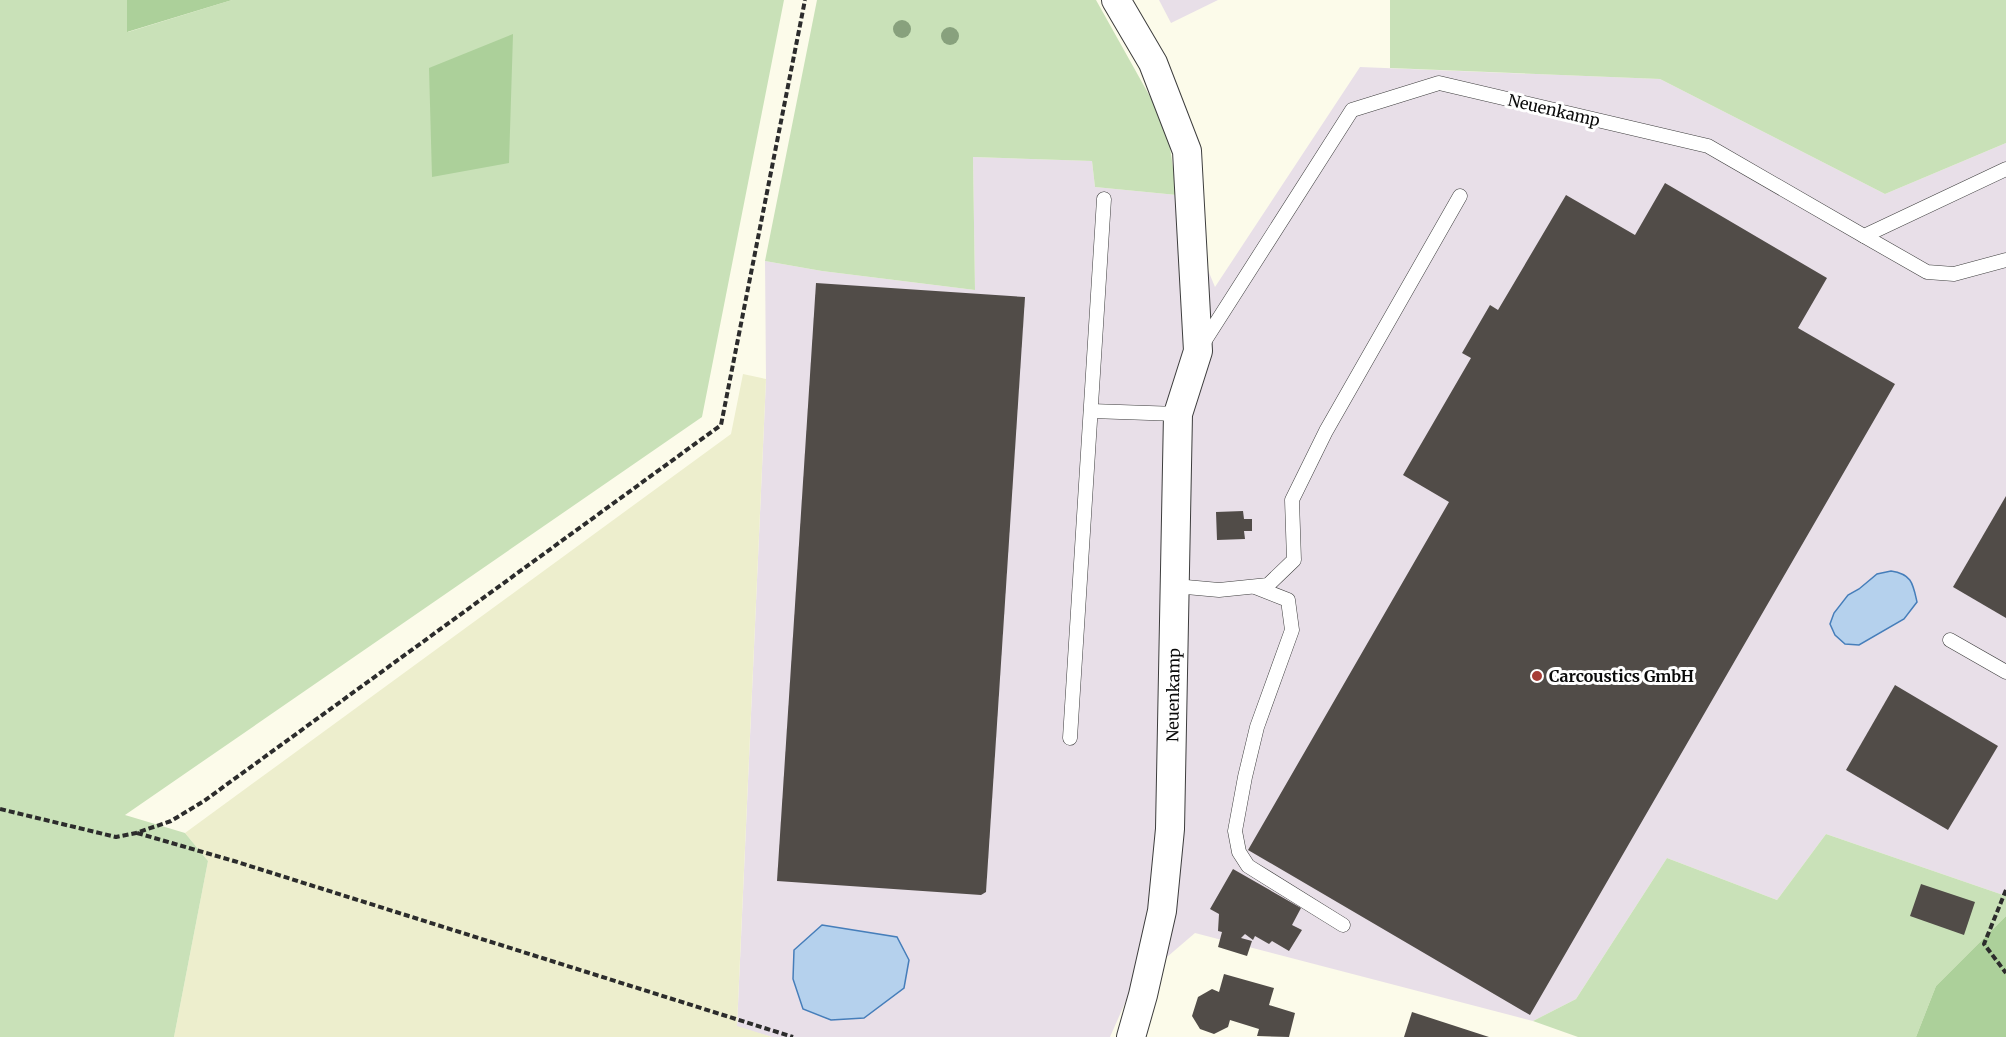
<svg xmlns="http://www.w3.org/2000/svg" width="2006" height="1037" viewBox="0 0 2006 1037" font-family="Merriweather,serif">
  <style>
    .industrial { fill: #e8dfe8 }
    .farmland { fill: #edeecd }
    .green { fill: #c9e1b8 }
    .forest { fill: #acd09a }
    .water { fill: #b5d1ed; stroke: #467eba; stroke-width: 1.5 }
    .building { fill: #514c48 }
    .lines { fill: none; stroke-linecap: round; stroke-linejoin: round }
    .lane-casing { stroke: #3d3d3d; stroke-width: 15 }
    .street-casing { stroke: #3d3d3d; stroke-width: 30 }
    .path { stroke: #2c2c2c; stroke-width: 4; stroke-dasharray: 6 3; stroke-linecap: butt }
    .lane { stroke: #fff; stroke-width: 14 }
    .street { stroke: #fff; stroke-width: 28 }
    .tree { fill: #88a17d }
    .poi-dot { fill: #a63d36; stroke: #fff; stroke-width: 2 }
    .labels { text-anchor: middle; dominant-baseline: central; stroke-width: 6; stroke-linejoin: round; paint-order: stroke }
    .street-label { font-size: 16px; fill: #0a0a0a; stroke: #fff }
    .poi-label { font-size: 16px; font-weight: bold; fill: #0a0a0a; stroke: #fff; text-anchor: start }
  </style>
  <rect width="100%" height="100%" fill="#fcfbea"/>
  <g class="industrial">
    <path d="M1159,0H1218L1171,23Z"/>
    <path d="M1360,67L1660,79L1885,194L2006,143V896L1826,834L1777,900L1667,858L1576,999L1533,1021L1195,933L1132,987L1110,1037H772L737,1027L766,379L765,261L822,271L975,290L973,157L1092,161L1095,187L1177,195L1215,287Z"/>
  </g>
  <path class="farmland" d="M743,374L766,379L737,1026L772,1037H174L208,861L185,833L731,434Z"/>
  <g class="green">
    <path d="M0,0H127L128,32L232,0H784L702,417L125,815L185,833L208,861L174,1037H0Z"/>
    <path d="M817,0H1096L1167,127L1177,195L1095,187L1092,161L973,157L975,290L822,271L765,261Z"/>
    <path d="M1390,0H2006V143L1885,194L1660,79L1390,68Z"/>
    <path d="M1826,834L2006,896V916L1936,986L1916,1037H1578L1533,1021L1576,999L1667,858L1777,900Z"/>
  </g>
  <g class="forest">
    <path d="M127,0H232L127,32Z"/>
    <path d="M513,34L509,163L432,177L429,68Z"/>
    <path d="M2006,916V1037H1916L1936,986Z"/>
  </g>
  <g class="water">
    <path d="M1891,571C1912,574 1913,584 1917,602L1904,619L1859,645L1845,644L1835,635L1830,624L1834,613L1848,595L1859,589L1877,574Z"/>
    <path d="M822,925L897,937L909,960L904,988L864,1018L831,1020L803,1009L793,979L794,950Z"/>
  </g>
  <g class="building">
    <path d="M1665,183L1827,278L1798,328L1895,384L1530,1015L1248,850L1449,502L1403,475L1471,358L1462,353L1490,305L1498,310L1566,195L1635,235Z"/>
    <path d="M816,283L1025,297L986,892L981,895L777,881Z"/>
    <path d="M2006,496V618L1953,587Z"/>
    <path d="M1243,511L1244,519H1252V531H1244L1245,539L1217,540L1216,512Z"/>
    <path d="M1895,685L1998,746L1948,830L1846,770Z"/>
    <path d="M1233,869L1301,908L1292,925L1302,930L1289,951L1272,941L1269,944L1255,936L1253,940L1245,934L1241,938L1252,941L1247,956L1218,947L1222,932L1218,931L1219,914L1210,909Z"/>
    <path d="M1921,884L1975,902L1964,935L1910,916Z"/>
    <path d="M1224,974L1274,988L1269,1005L1295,1013L1289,1037L1257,1036L1259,1029L1230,1020L1228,1027L1214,1034L1200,1029L1192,1016L1198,997L1212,989L1219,992Z"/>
    <path d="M1412,1012L1489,1037H1404Z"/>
  </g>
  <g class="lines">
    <defs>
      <g id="lane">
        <path d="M1864,236L1927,272L1954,274L2006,260"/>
        <path d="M1202,345L1352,110L1439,83L1708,146L1864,236L2006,169"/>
        <path d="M1091,411L1178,414"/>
        <path d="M1175,586L1219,590L1268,585L1294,560L1292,500L1326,431L1460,196"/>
        <path d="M1255,587L1288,600L1292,630L1257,727L1245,777L1235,831L1239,852L1248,866L1343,925"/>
        <path d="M1950,640L2006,672"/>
        <path d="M1070,738L1104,199"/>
      </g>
      <path id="street" d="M1116,0L1153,63L1187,151L1198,351L1178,414L1170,829L1162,911L1143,995L1131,1037"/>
    </defs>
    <use href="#lane" class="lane-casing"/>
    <use href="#street" class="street-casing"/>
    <g class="path">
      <path d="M0,809L116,837L136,833L171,821L204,801L721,425L805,0"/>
      <path d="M137,833L234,861L793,1037"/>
      <path d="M2006,890L1984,944L2006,973"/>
    </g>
    <use href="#lane" class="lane"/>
    <use href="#street" class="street"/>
  </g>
  <g class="tree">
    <circle cx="902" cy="29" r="9"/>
    <circle cx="950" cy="36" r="9"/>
  </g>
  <circle class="poi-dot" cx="1537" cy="676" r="6"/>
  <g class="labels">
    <g class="street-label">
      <text transform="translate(1554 110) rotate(13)">Neuenkamp</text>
      <text transform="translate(1173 695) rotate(-89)">Neuenkamp</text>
    </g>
    <g class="poi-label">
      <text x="1549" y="676">Carcoustics GmbH</text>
    </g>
  </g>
</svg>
